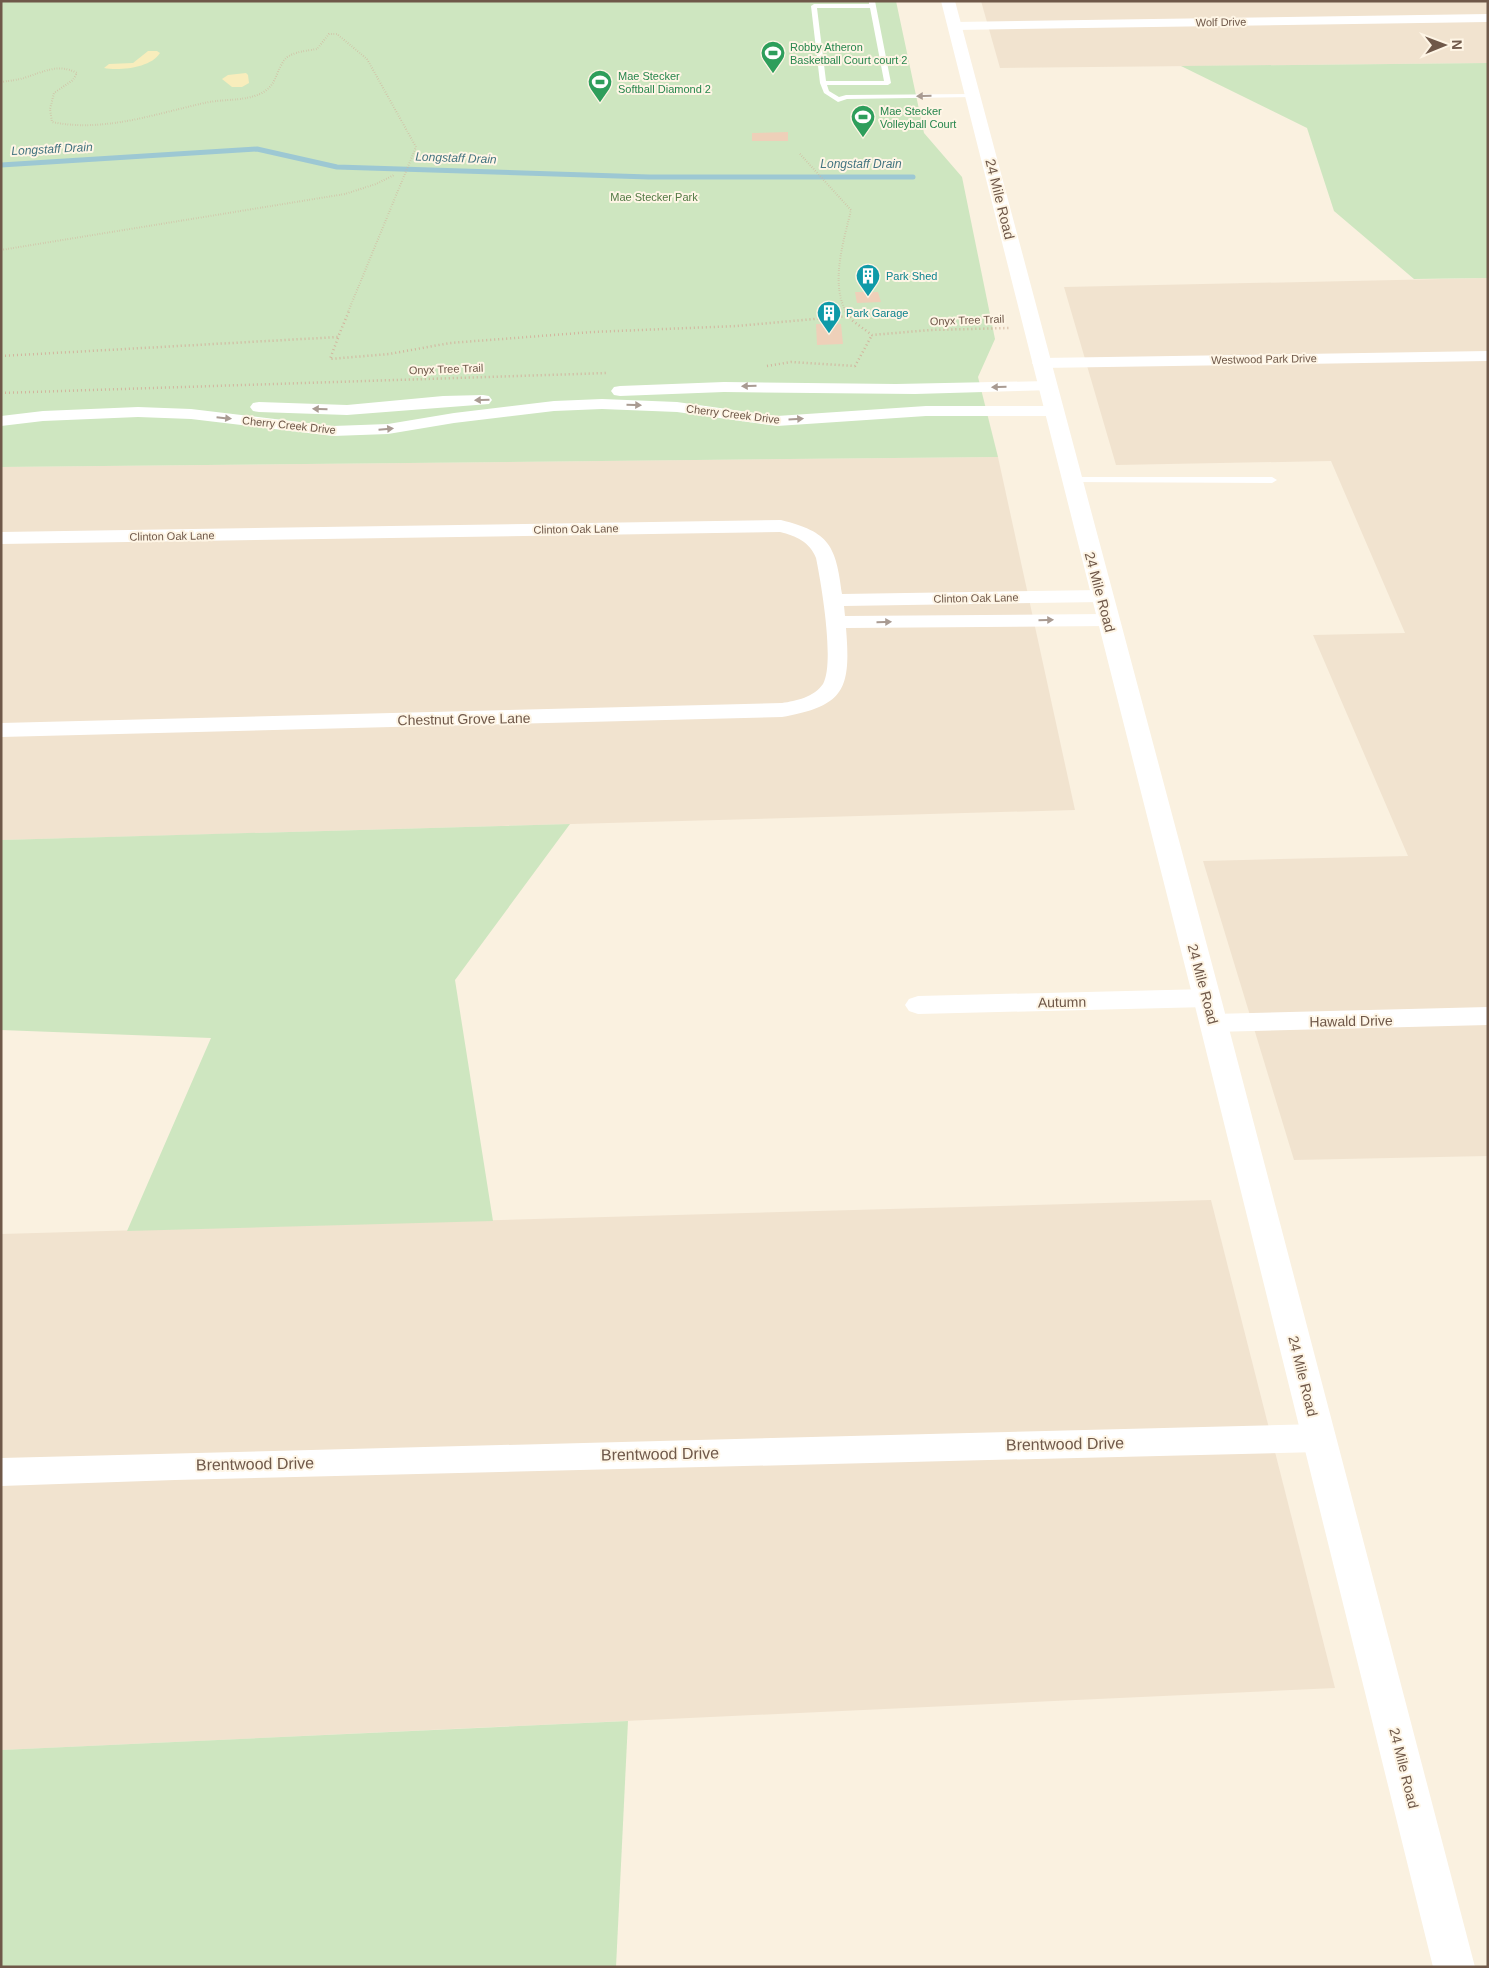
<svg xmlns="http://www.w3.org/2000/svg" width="1489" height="1968" viewBox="0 0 1489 1968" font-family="Arial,sans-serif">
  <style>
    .residential { fill: #f1e3cf }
    .green { fill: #cee6c0 }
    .sand { fill: #f8edbc }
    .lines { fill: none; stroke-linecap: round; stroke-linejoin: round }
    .stream { stroke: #9dc8d3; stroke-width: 5 }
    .building { fill: #eed0b9 }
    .path-far1 { stroke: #d2b49d; stroke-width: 2; stroke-dasharray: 0.5 2; stroke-linecap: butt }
    .path { stroke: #d2b49d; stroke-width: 2.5; stroke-dasharray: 1 3; stroke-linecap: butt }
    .service { fill: #fff; fill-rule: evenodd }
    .minor { fill: #fff; fill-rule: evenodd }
    .tertiary { fill: #fff; fill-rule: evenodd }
    .oneway { fill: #a99b92 }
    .labels { text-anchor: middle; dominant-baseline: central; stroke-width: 4; stroke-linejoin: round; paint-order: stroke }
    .far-street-label { font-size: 11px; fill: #6f5849; stroke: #fef5e5 }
    .far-leisure-label { font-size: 11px; fill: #27864d; stroke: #fef5e5; text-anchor: start }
    .far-park-label { font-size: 11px; fill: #537a45; stroke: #fef5e5 }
    .far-culture-label { font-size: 11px; fill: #0d838f; stroke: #fef5e5; text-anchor: start }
    .far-water-label { font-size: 12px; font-style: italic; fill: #457581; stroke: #fef5e5 }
    .street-label { font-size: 14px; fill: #6f5849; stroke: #fef5e5 }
    .near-street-label { font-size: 16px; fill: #6f5849; stroke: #fef5e5 }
  </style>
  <rect width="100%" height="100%" fill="#faf1e0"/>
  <g class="residential">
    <path d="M981,1H1488V63L1000,68Z"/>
    <path d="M1488,278V1156L1294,1160L1203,861L1408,856L1313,635L1405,633L1331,461L1116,465L1064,287Z"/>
    <path d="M998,457L1075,810L1,840V467Z"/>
    <path d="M1211,1200L1335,1688L1,1750V1234Z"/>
  </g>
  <g class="green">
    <path d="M1,1H896L924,133L962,177L995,339L978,377L998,457L1,467Z"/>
    <path d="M1488,63V278L1414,279L1334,211L1307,128L1181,66Z"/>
    <path d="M570,824L455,980L493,1221L127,1231L211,1038L1,1030V840Z"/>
    <path d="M628,1721L616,1967H1V1750Z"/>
  </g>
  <g class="sand">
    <path d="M148,51H157L160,53C151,68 119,71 104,68L109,64L133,63Z"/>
    <path d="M246,73L248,75L249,83L242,87H232L222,79L228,75Z"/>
  </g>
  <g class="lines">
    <path class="stream" d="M1,165L257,149L337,167L649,177H913"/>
  </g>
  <g class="building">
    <path d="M788,132V141H752V133Z"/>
    <path d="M855,292H878L881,302L857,303Z"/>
    <path d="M816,324H841L843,344L817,345Z"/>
  </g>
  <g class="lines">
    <g class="path-far1">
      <path d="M1,82C9,81 17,80 24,78C43,72 58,63 77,73L73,80L54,93L50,109L52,122C105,133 157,113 209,102C227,99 246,101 262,93C276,85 275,75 283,62C288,52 306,51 317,49L329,34H337L367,59L416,147L348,312"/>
      <path d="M800,154L851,210C844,240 830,282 846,312"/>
      <path d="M1,250L345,194L376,184L394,175"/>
    </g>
    <g class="path">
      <path d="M845,311L853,321L872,335L930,330L1009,328"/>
      <path d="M338,338L330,359L389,354L450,343L592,332L737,326L847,316"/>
      <path d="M1,356L338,337L349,311"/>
      <path d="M767,366L791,362L855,366L872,335"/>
      <path d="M1,393L608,373"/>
    </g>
    <g class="service">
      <path d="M869,1H875L891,83L888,85H827L829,91L839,97L846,95L973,94L975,95V97L847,99L838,102L824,93L820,83L811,6L814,4H869ZM817,8H870L884,81H826Z"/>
      <path d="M1071,477H1272L1277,480L1272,483L1068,482V478Z"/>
    </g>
    <g class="minor">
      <path d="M1488,14V22L955,30L949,26L955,22Z"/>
      <path d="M1488,351V361L1041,368L1035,367L1032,363L1035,359L1041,358Z"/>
      <path d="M1048,381L1054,382L1057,386L1054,390L915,394L724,392L620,396L614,395L611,391L614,387L620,386L724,382L896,384Z"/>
      <path d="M483,395L489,396L492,400L489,404L347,415L259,412L253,411L250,407L253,403L259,402L347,405L443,396Z"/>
      <path d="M602,399L677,402L777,416L926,406H1054L1060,407L1063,411L1060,415L1054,416H926L777,426L677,412L602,409L554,411L454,423L388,434L333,436L191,419L138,417L43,421L1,426V416L43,411L138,407L191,409L333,426L388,424L454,413L554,401Z"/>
      <path d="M781,520C830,532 836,546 842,594L1102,590L1109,592L1112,596L1109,600L1102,602L844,606L845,616L1108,614L1115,616L1118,620L1115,624L1108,626L846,628C851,689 845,706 782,717L1,737V723L782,703C796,701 814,697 823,684C835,663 821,582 816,558C810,542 796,536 780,532L1,544V532Z"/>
      <path d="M1207,989L1216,992L1220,998L1216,1004L1207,1007L918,1014L909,1011L905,1005L909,999L918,996Z"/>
      <path d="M1488,1007V1025L1213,1032L1204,1030L1200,1023L1204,1016L1213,1014Z"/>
      <path d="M1319,1424L1330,1428L1334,1438L1330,1448L1319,1452L175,1480L1,1486V1458Z"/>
    </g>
    <path class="tertiary" d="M941,1H955L1221,998L1475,1967H1433L1193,998Z"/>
  </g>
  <defs><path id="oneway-solid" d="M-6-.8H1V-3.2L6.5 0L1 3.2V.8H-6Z" transform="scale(1.25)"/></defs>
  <g class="oneway">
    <use href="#oneway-solid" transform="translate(924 96) rotate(179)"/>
    <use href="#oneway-solid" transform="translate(749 386) rotate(179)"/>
    <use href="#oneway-solid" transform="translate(999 387) rotate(179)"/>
    <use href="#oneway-solid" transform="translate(482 400) rotate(178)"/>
    <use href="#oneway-solid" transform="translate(634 405) rotate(2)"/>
    <use href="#oneway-solid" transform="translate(320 409) rotate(-178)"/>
    <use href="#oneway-solid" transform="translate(224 418) rotate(6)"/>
    <use href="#oneway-solid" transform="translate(796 419) rotate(-4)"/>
    <use href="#oneway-solid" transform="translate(386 429) rotate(-5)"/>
    <use href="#oneway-solid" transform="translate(1046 620) rotate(-1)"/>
    <use href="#oneway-solid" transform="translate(884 622) rotate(-1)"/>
  </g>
  <defs>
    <symbol id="stadium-pin" viewBox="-11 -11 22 30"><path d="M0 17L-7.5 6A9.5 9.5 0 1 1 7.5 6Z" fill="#2e9e5b" stroke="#fef5e5"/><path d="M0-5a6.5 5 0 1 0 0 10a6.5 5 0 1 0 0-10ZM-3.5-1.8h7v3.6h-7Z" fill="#fff"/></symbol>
    <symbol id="building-pin" viewBox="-11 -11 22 30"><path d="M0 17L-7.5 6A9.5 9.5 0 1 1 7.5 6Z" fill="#0f9aa8" stroke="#fef5e5"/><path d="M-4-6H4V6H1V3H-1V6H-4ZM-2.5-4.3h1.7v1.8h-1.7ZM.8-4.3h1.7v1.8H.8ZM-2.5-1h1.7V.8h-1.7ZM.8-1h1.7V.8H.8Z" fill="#fff"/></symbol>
  </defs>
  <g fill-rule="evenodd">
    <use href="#stadium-pin" x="759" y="39" width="28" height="38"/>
    <use href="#stadium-pin" x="586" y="68" width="28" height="38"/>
    <use href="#stadium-pin" x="849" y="103" width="28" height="38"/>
    <use href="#building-pin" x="854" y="262" width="28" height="38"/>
    <use href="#building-pin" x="815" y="299" width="28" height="38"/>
  </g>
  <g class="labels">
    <g class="far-street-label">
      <text transform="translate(1221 22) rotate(-1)">Wolf Drive</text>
      <text transform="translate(967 320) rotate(-2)">Onyx Tree Trail</text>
      <text transform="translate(1264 359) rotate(-1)">Westwood Park Drive</text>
      <text transform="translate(446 369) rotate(-2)">Onyx Tree Trail</text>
      <text transform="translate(733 414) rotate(7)">Cherry Creek Drive</text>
      <text transform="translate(289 425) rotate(6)">Cherry Creek Drive</text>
      <text transform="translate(576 529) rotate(-1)">Clinton Oak Lane</text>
      <text transform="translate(172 536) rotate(-1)">Clinton Oak Lane</text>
      <text transform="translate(976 598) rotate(-1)">Clinton Oak Lane</text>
    </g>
    <g class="far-leisure-label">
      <text x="790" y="47">Robby Atheron<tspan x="790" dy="13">Basketball Court court 2</tspan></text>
      <text x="618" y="76">Mae Stecker<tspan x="618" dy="13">Softball Diamond 2</tspan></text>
      <text x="880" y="111">Mae Stecker<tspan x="880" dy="13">Volleyball Court</tspan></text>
    </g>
    <g class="far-park-label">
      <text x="654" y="197">Mae Stecker Park</text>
    </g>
    <g class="far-culture-label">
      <text x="886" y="276">Park Shed</text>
      <text x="846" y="313">Park Garage</text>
    </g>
    <g class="far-water-label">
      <text transform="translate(52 149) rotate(-3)">Longstaff Drain</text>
      <text transform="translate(456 158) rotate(2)">Longstaff Drain</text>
      <text x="861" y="164">Longstaff Drain</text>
    </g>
    <g class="street-label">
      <text transform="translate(1000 199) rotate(76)">24 Mile Road</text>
      <text transform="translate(1100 592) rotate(75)">24 Mile Road</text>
      <text transform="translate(464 719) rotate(-1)">Chestnut Grove Lane</text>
      <text transform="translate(1203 984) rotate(75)">24 Mile Road</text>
      <text transform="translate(1062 1002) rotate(-1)">Autumn</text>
      <text transform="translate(1351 1021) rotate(-1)">Hawald Drive</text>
      <text transform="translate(1303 1376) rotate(76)">24 Mile Road</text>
      <text transform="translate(1404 1768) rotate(76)">24 Mile Road</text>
    </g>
    <g class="near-street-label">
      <text transform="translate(1065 1444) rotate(-1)">Brentwood Drive</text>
      <text transform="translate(660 1454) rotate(-1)">Brentwood Drive</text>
      <text transform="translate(255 1464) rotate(-1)">Brentwood Drive</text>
    </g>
  </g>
  <rect width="1489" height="1968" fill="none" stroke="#6f5849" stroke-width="5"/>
  <g transform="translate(1444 45) rotate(89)" stroke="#fef5e5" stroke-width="4" paint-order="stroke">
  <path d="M0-4L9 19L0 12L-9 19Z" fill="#6f5849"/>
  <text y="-8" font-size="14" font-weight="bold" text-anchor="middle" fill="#6f5849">N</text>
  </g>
</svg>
